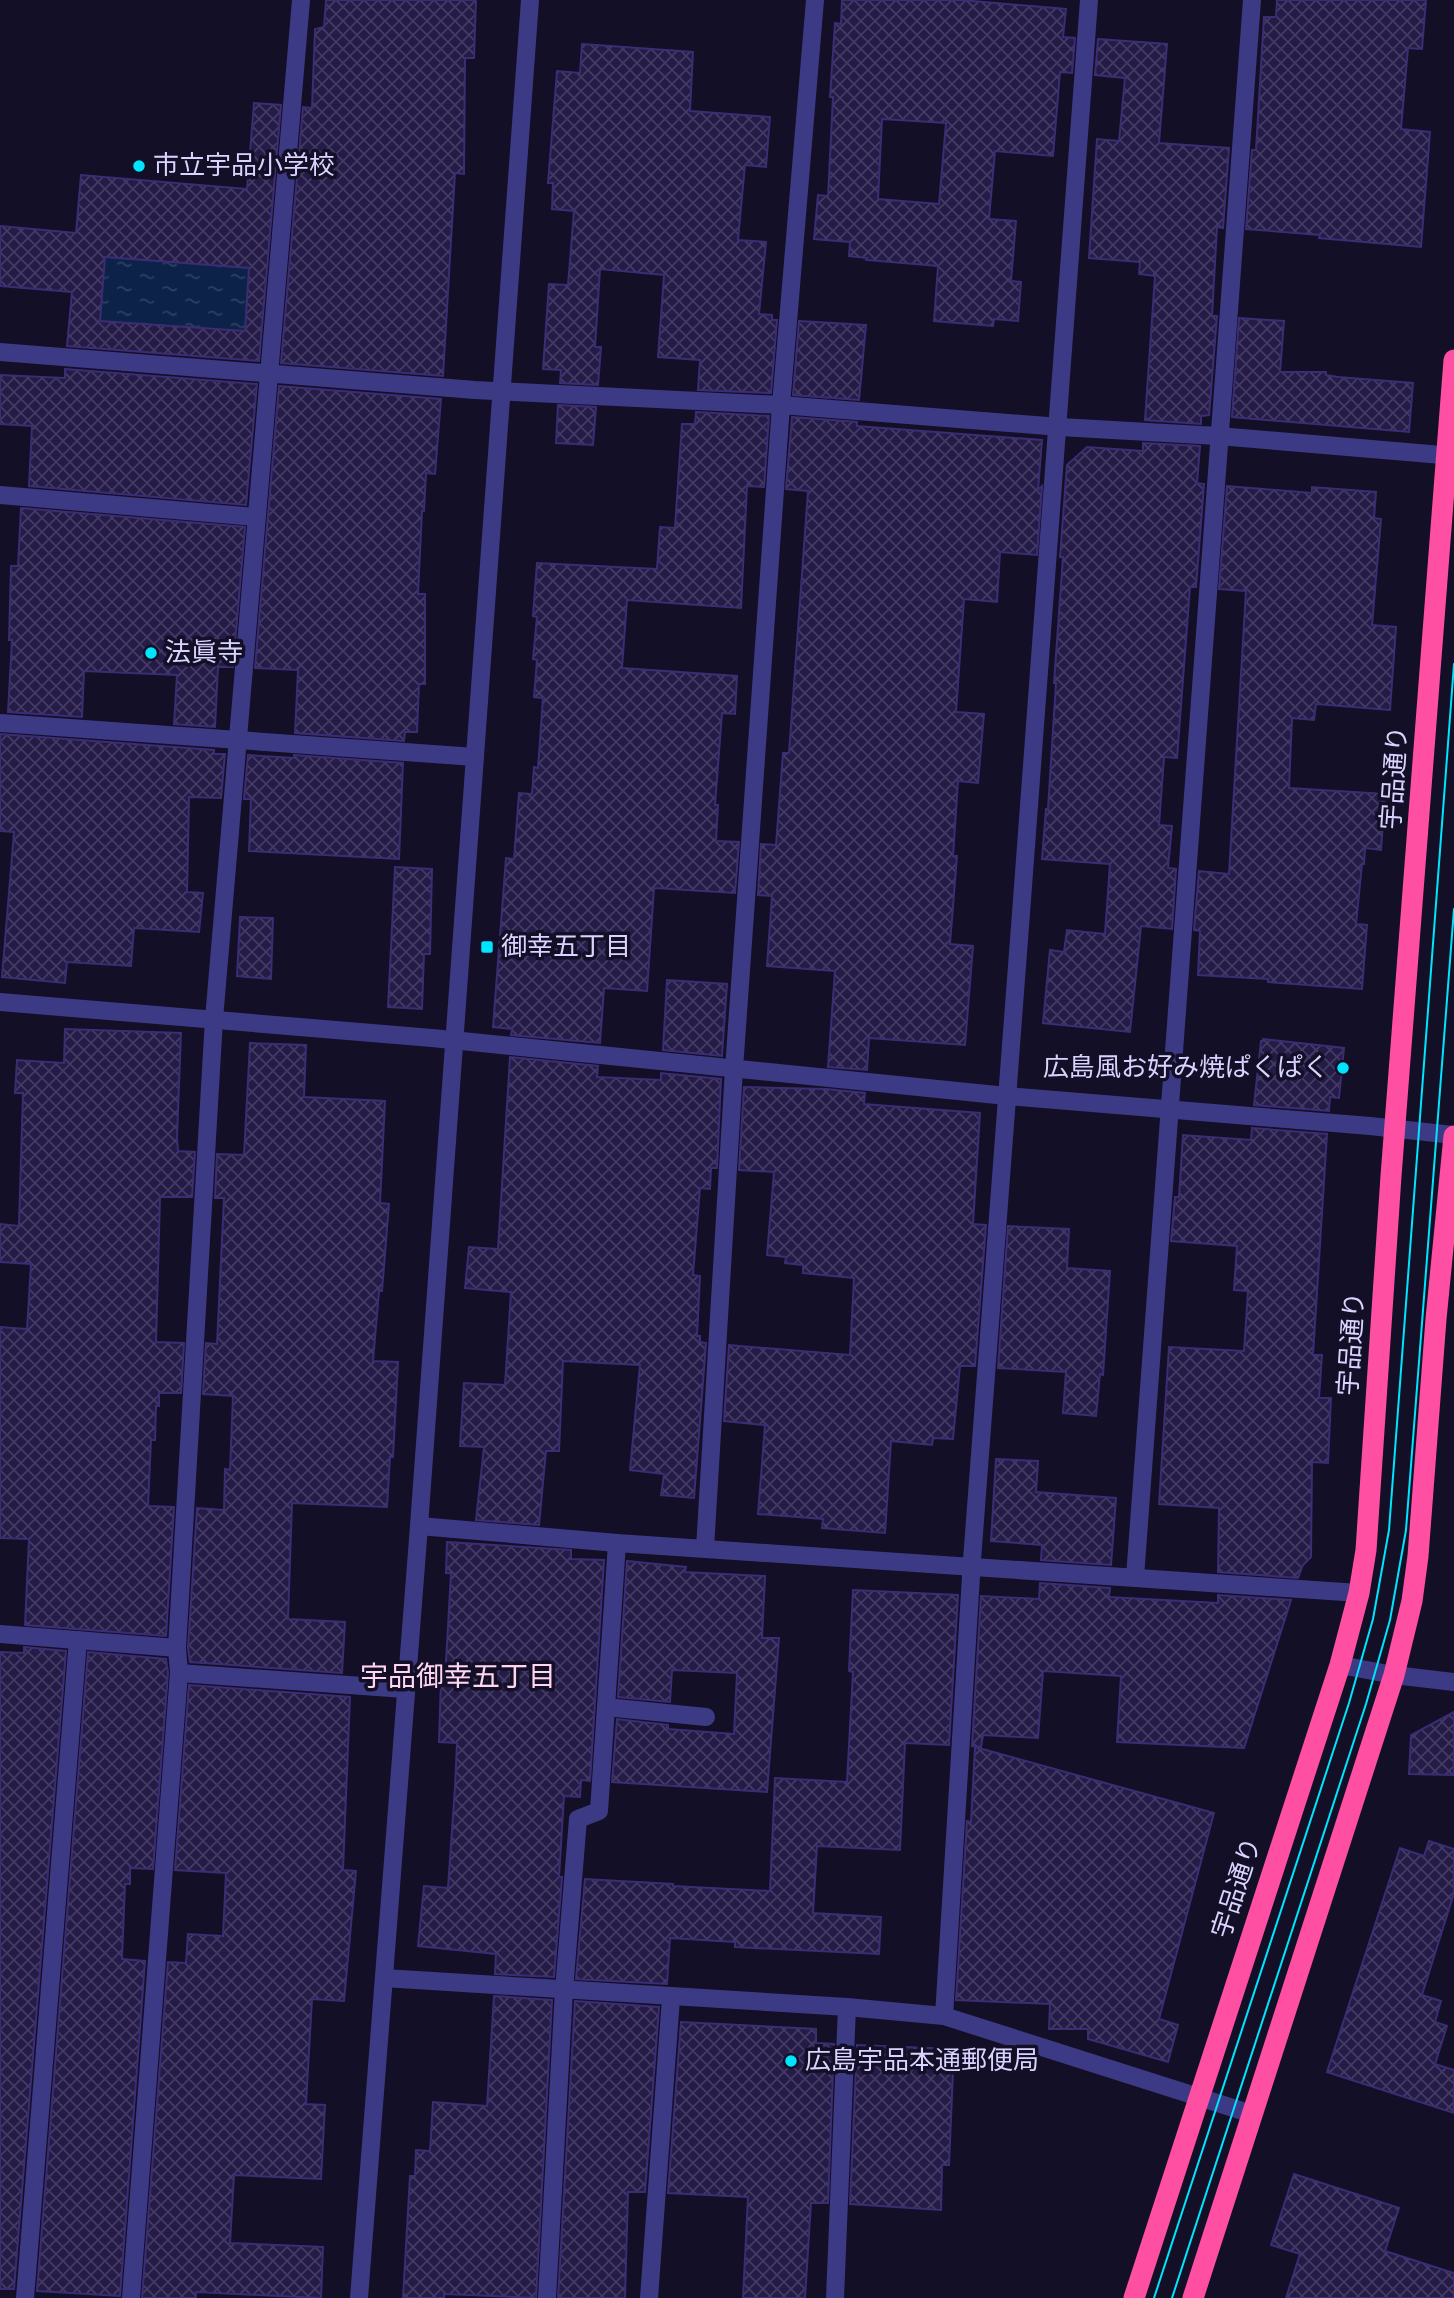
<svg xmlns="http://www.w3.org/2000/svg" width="1454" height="2298" viewBox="0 0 1454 2298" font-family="Signika,'Noto Sans JP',sans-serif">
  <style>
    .water { fill: url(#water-ripples) }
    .building { fill: url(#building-cross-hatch); stroke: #3b2d73; stroke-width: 2; fill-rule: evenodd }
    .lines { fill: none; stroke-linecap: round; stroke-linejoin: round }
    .minor { stroke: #3d3a85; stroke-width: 18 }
    .highway { stroke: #ff4fa3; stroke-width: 21 }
    .tram { stroke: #00e5ff; stroke-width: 2 }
    .poi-dot { fill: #00e5ff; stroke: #130f26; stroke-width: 2.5 }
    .labels { text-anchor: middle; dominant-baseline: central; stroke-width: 7; stroke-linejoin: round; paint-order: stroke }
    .poi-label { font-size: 26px; fill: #d9d4ff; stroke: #130f26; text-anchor: start }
    .street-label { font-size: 26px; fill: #d9d4ff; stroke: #130f26 }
    .neighbourhood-label { font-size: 28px; fill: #ffd6f0; stroke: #130f26 }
  </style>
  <defs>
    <pattern id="water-ripples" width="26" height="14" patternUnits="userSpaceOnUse" patternTransform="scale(1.75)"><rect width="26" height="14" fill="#0c2248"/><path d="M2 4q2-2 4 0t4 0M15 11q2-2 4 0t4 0" fill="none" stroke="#2f4163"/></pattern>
    <pattern id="building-cross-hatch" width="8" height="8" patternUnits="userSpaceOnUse" patternTransform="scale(1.75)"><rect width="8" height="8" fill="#241b47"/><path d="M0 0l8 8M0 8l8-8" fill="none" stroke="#433b63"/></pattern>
  </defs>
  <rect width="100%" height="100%" fill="#130f26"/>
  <path class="water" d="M109,200L249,268L245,331L100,321Z"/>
  <g class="building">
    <path d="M326,0H476L474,58H465L464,174L455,173L443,376L281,363L303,107L312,108L315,29L324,27Z"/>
    <path d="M842,0H961L1066,9L1063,37L1075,38L1072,73L1060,72L1053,156L995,151L989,219L1016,221L1011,281L1021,282L1018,321L994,319L993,326L934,321L938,266L866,260L867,258L849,256L850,242L814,239L818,195L828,196L833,97H830L835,23L841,24ZM882,119L946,123L939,204L878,199Z"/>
    <path d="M1277,0H1426L1422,49L1408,48L1401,129L1430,132L1421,247L1319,238L1320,235L1246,229L1252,150H1256L1264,17H1276Z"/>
    <path d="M1098,39L1167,44L1159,143L1229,148L1223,228L1217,227L1212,316H1217L1209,415L1201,416V424L1145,420L1155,276L1139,274L1140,262L1089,258L1097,139L1119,141L1125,78L1095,75Z"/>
    <path d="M582,44L693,52L690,111L770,117L766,167L745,165L738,240L766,242L759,314L772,315V320H777L771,393L698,390L700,360L658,357L664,275L600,269L595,347H601L598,385L560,383L561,370L543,369L549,284L568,285L574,211L552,209L553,183H548L557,71L580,73Z"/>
    <path d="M254,103L281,105L259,361L67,346L72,292L0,286V226L76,233L81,175L247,189ZM105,257L249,268L245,331L100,321Z"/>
    <path d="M1239,318L1284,321L1280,372H1326V375L1338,377L1413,383L1409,432L1232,417Z"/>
    <path d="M799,321L866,325L859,400L793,395Z"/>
    <path d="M65,369L257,384L246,505L29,486L32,426L0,424V375L65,378Z"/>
    <path d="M279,386L441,399L435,474L426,473L424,511H422L418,594H425V684H419L417,732H405L404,741L295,733L298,670L255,668Z"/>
    <path d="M558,405L596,407L593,445L556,443Z"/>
    <path d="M696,412L769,416L764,487L747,486L741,608L627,600L622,668L737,676L735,714L722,713L715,805H718L716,841L739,842L735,893L654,888L647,991L604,988L600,1043L511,1035L512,1029L493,1027L506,858L514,859L519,793L532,794L534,767L538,768L543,698L534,697L537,660L533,659L537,617L533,616L537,563L657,569L660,527L675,528L682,424H695Z"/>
    <path d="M792,417L857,422V426L1042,440L1038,490L1042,486L1037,555L1000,552L997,602L964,599L956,712L984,714L978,783L958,781L953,856H957L950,944L973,946L965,1045L869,1038L867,1070L828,1067L835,971L767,966L772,896L758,895L761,844L776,845L783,753H789L808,491L786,489Z"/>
    <path d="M1143,443L1200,446L1197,483L1204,484L1196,587H1190L1177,758L1164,757L1159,825L1172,826L1168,868L1176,869L1172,929L1141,926L1130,1032L1043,1023L1050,950L1064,952L1067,930L1105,934L1110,864L1042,859L1046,809H1048L1056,683H1054L1063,557H1060L1067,465L1087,447L1143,451Z"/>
    <path d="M1227,486L1312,493V487L1376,492L1374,518L1381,519L1372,625L1396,627L1390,710L1316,704L1314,720L1292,718L1289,788L1385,794L1381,850L1365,848L1364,864H1362L1356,924L1367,925L1362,989L1268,982V979L1198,975L1200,931L1194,930L1199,871L1229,874L1246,591L1219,589Z"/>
    <path d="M21,508L245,527L233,667H218L215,727L174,724L177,675L84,671L82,717L8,712L12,640H9L11,566H18Z"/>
    <path d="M0,734L214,750V754H225L221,798L189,797L187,892L203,893L199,932L134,928L131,966L67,962L65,983L2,977L14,832L0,831Z"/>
    <path d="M248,755L294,758V755L403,763L399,859L249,851L251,799H244Z"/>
    <path d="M395,867L432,869L430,954H424L422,1009L388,1007Z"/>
    <path d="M240,917L273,918L271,979L237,976Z"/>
    <path d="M667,980L727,984L722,1056L663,1050Z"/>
    <path d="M65,1029L181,1033L177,1138L178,1151L195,1152L192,1197H160L156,1342L184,1343L181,1393H159V1406H156L155,1440H151L148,1506L174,1507L166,1636L25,1625L29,1539L0,1538V1327L27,1329L31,1264L0,1262V1224L19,1226L23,1093H15L17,1060L64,1063Z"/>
    <path d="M1263,1039L1344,1048L1339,1098L1330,1097L1329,1111L1254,1105L1261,1041H1263Z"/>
    <path d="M250,1043L306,1045L304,1097L385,1101L380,1203L389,1204L382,1291H379L373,1361L398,1362L393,1457H390L387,1507L292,1503L288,1619L345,1622L342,1673L190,1662L188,1648L197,1508L224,1510L225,1469L230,1470L233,1396L203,1394L206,1343L217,1344L224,1198H215L217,1154L244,1155Z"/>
    <path d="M510,1057L598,1066L597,1077L661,1080V1073L721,1079L717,1168H711L710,1189L700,1188L693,1275L700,1276L697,1336H700V1342L706,1343L694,1498L661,1495L664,1474L630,1470L640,1365L563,1361L559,1451H546L539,1525L476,1520L484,1447L460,1446L464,1383L505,1385L511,1292L465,1288L469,1247L498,1249Z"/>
    <path d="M744,1087L826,1089L865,1093L864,1104L980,1113L973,1224L986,1225L975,1366H960L953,1439L933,1438L932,1445L891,1441L885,1533L822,1528L823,1519L758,1514L765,1425L724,1421L729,1345L850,1355L854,1278L803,1273V1265L785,1263L786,1257L767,1255L774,1172L739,1170Z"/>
    <path d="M1252,1128L1327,1134L1313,1355H1322L1319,1398H1331L1328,1463L1312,1462L1311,1557L1303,1565L1298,1578L1218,1572L1219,1508L1159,1504L1169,1347L1244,1351L1248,1291L1234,1290L1237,1246L1171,1241L1175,1197H1179L1183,1135L1251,1140Z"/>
    <path d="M1008,1226L1069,1229L1067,1268L1110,1271L1103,1375L1100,1374L1096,1416L1063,1413L1066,1372L998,1368Z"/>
    <path d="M996,1459L1038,1461L1036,1492L1116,1498L1111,1565L1041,1560L1042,1545L991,1541Z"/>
    <path d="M447,1542L571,1550V1559L604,1560L590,1781L581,1780L580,1797L564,1796L559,1877H562L554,1977L495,1974L496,1954L418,1946L424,1886L448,1888L455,1787L457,1743L439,1742L441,1679L445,1680L451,1573H446Z"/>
    <path d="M627,1561L686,1567L685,1572L765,1576L762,1638H779L767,1792L612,1782L617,1719L668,1725V1729L734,1734L737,1673L672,1670L670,1702L618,1697Z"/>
    <path d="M1040,1583L1110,1588L1109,1597L1218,1603V1595L1291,1600L1244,1748L1117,1742L1121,1676L1043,1671L1038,1738L983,1735L981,1747L972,1746L981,1596L1039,1599Z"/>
    <path d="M853,1590L958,1595L949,1745L905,1743L900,1850L817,1846L813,1913L881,1917L879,1954L735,1947V1942L670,1938L667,1984L576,1979L585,1879L673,1884V1886L770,1891L775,1778L847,1782L853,1672L849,1671Z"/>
    <path d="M24,1647L66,1651L14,2289H0V1652L24,1653Z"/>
    <path d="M88,1652L166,1659L168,1673L153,1869L130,1868V1884H125L122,1959L145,1961L120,2296L37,2291Z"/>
    <path d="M189,1685L350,1697L343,1870L356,1871L344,2001L312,1999L306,2104L325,2105L321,2179L234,2175L230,2243L323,2247L321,2298L196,2292V2298H142L168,1962L186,1963L188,1934L223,1936L226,1873L175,1870Z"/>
    <path d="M1454,1712V1775L1409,1774L1411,1735Z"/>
    <path d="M975,1747L1214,1813L1159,2019L1178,2025L1168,2062L1088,2039V2029H1049L1050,2004L956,2000L967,1821L971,1822Z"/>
    <path d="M1429,1841L1454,1849V1893L1422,1995L1441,2001L1435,2022L1447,2026L1435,2064L1454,2070V2113L1327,2072L1400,1848L1424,1856Z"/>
    <path d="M494,1996L552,2000L536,2298L444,2294V2298H403L410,2176H415L416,2150L430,2151L433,2102L487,2106Z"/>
    <path d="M575,2001L659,2007L645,2192H628L625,2298H558Z"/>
    <path d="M681,2022L816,2029V2043L834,2044L828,2203H811L805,2298H743L748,2197L668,2193Z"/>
    <path d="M857,2045L954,2049L949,2165H942L941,2210L850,2204Z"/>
    <path d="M1294,2174L1399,2208L1385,2251L1454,2273V2298H1286L1300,2254L1271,2245Z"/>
  </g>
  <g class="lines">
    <g class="minor">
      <path d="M0,352L475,390L781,405L1060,427L1218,436L1454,456"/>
      <path d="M0,495L256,517"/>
      <path d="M0,723L475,757"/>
      <path d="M0,1002L432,1038L1007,1096L1370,1126L1454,1135"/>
      <path d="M419,1526L617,1543L1359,1593"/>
      <path d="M705,1548L734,1069L781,405L815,0"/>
      <path d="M1135,1577C1175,1052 1211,526 1252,0"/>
      <path d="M0,1634L177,1648"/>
      <path d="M1340,1665L1394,1675L1454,1682"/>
      <path d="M179,1673L405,1689"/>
      <path d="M606,1707L706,1717"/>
      <path d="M384,1978L847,2007L944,2016L1252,2114"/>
      <path d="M944,2016C953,1864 962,1712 972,1560C1010,1040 1053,520 1089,0"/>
      <path d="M25,2298L78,1640"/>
      <path d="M131,2298L179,1673L177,1648L214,1019L301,0"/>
      <path d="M359,2298L419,1526L530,0"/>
      <path d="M547,2298L564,1990L578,1819L599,1811L617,1543"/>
      <path d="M649,2298L671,1998"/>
      <path d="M835,2298L847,2007"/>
    </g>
    <g class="highway">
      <path d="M1134,2298L1340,1665L1359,1593L1366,1550L1391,1176L1454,360"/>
      <path d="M1193,2298L1394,1675L1412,1601L1418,1556L1436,1319L1454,1136"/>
    </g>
    <g class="tram">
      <path d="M1154,2298L1349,1703L1373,1619L1389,1530L1454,664"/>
      <path d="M1172,2298L1366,1704L1390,1620L1406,1530L1454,909"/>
    </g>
  </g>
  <g class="poi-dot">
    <circle cx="139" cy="166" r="7"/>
    <circle cx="151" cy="653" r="7"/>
    <rect x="480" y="940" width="14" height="14" rx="3.5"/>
    <circle cx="1343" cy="1068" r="7"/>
    <circle cx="791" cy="2061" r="7"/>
  </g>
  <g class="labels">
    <g class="poi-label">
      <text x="153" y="166">市立宇品小学校</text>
      <text x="165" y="653">法眞寺</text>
      <text x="501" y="947">御幸五丁目</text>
      <text x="1329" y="1068" text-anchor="end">広島風お好み焼ぱくぱく</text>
      <text x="805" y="2061">広島宇品本通郵便局</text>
    </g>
    <g class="street-label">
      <text transform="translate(1395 778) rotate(-86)">宇品通り</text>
      <text transform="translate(1352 1344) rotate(-86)">宇品通り</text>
      <text transform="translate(1237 1888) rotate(-72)">宇品通り</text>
    </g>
    <g class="neighbourhood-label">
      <text x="458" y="1677">宇品御幸五丁目</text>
    </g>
  </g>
</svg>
